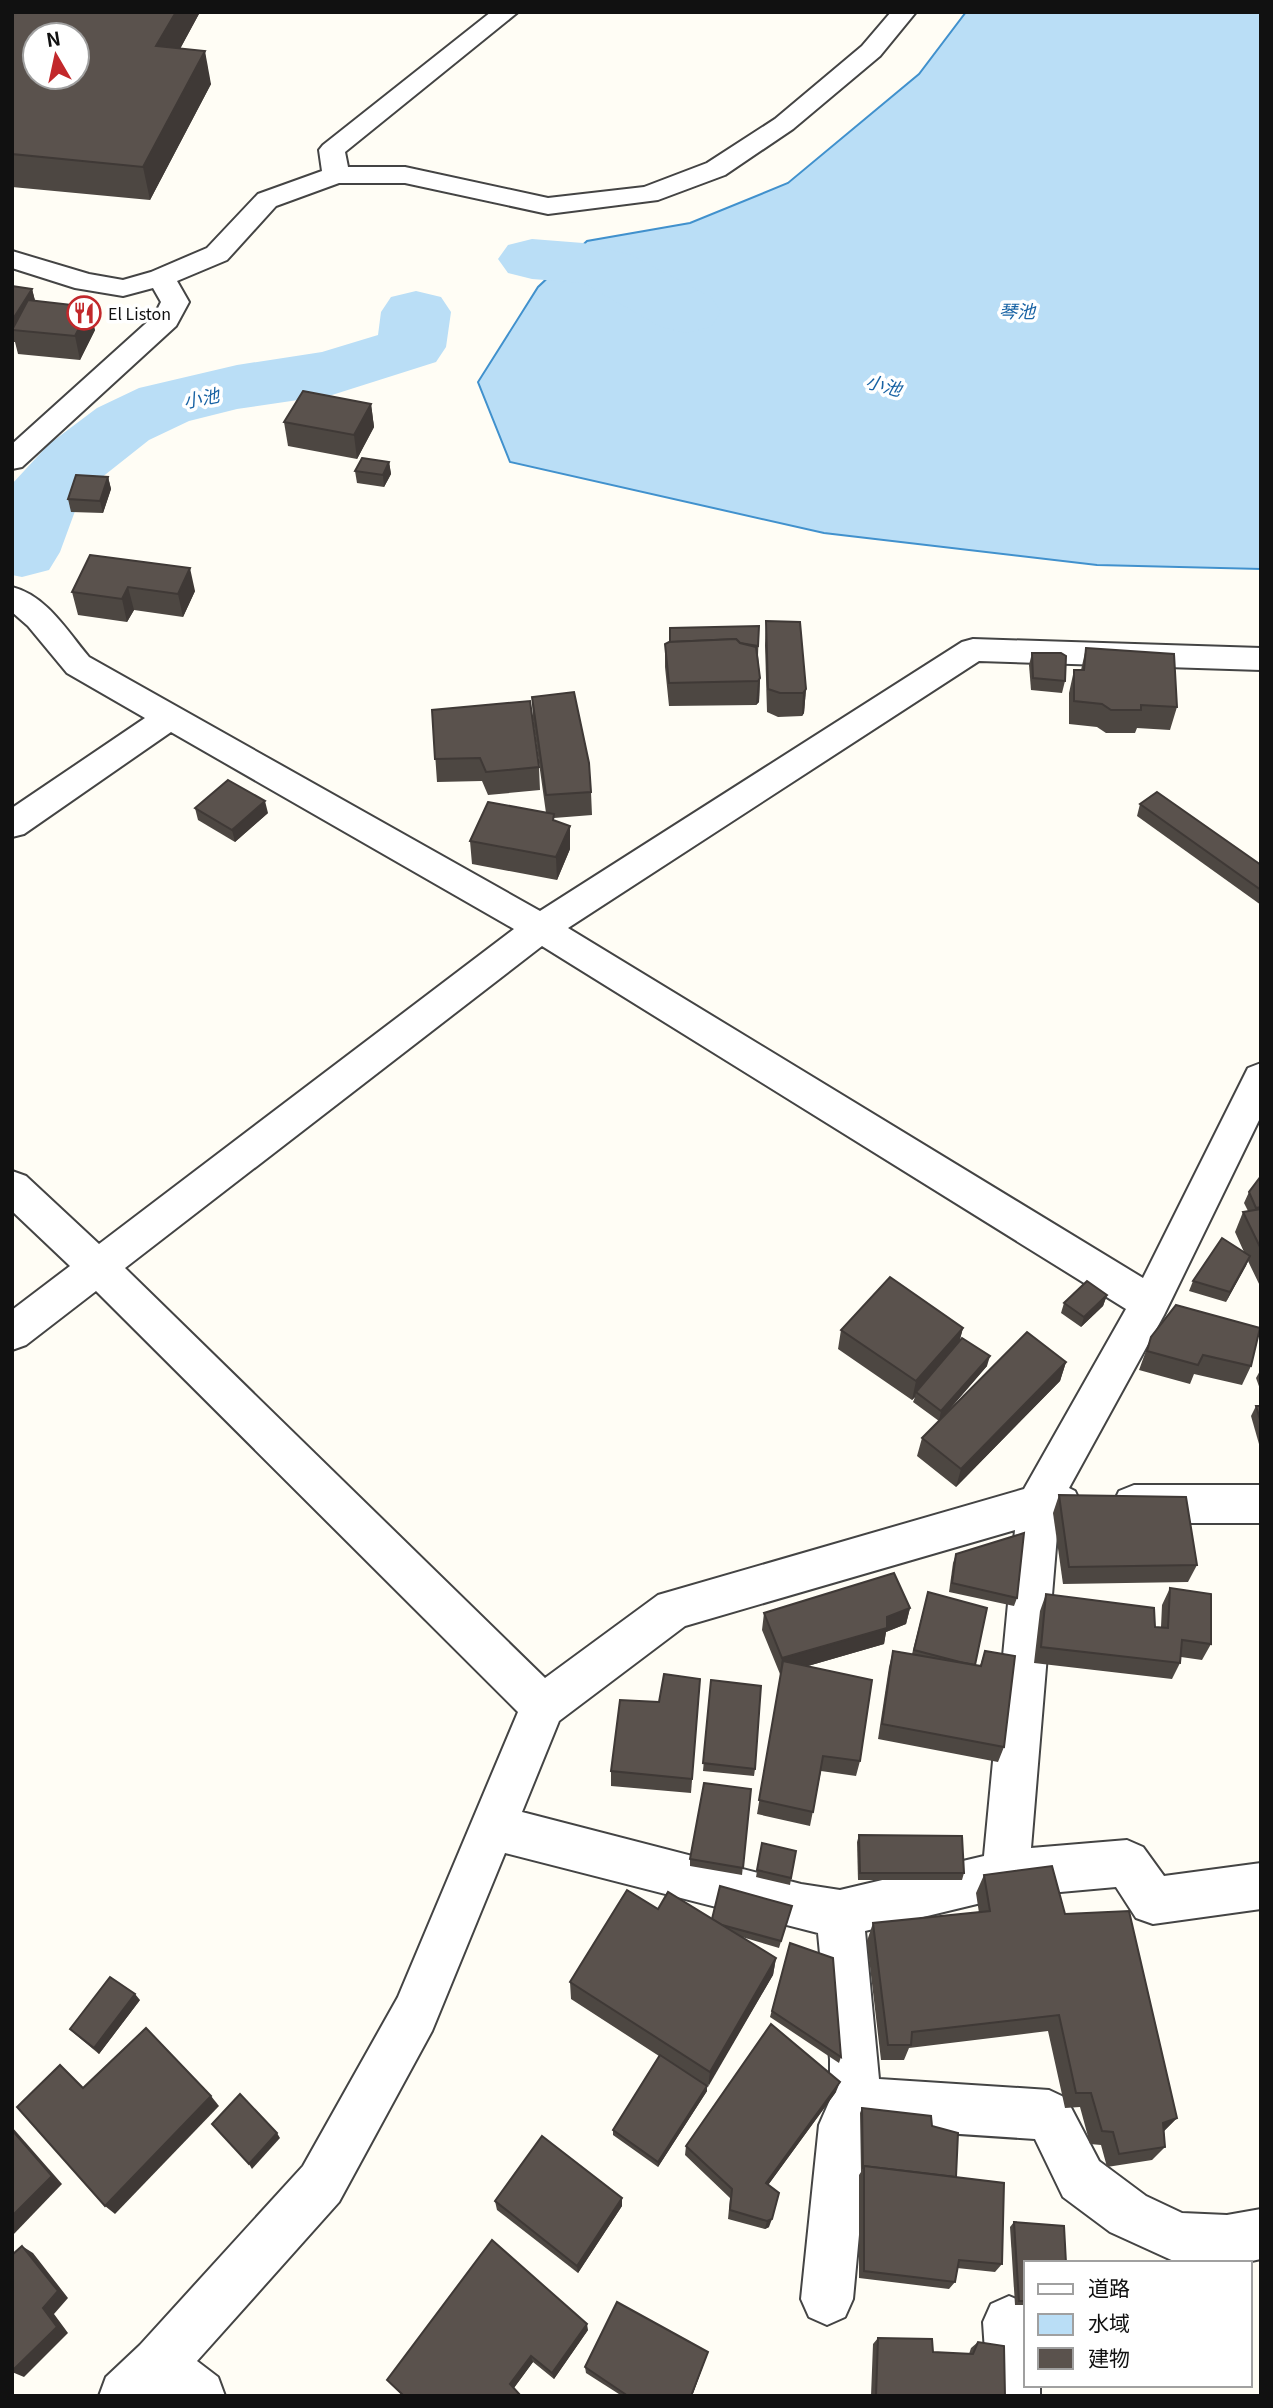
<svg xmlns="http://www.w3.org/2000/svg" width="1273" height="2408" viewBox="0 0 1273 2408" font-family="Georgia,'Noto Sans JP',serif">
  <style>
    .water { fill: #badef6; stroke: #4191cd; stroke-width: 2 }
    .lines { fill: none; stroke-linecap: round; stroke-linejoin: round }
    .river { fill: #badef6; fill-rule: evenodd }
    .minor-casing { stroke: #444; stroke-width: 4 }
    .minor { fill: #fff; fill-rule: evenodd }
    .wall { fill: #4d4742 }
    .shaded-wall { fill: #3f3936 }
    .building { fill: #5a524d; stroke: #3f3936; stroke-width: 2; fill-rule: evenodd }
    .labels { text-anchor: middle; dominant-baseline: central; stroke-width: 7; stroke-linejoin: round; paint-order: stroke }
    .far-poi-label { font-size: 16px; fill: #111; stroke: #fff; text-anchor: start }
    .far-water-label { font-size: 18px; font-style: italic; fill: #1963a4; stroke: #fff }
  </style>
  <rect width="100%" height="100%" fill="#fffdf5"/>
  <path class="water" d="M966,12H1261V569L1097,565L824,533L510,462L478,382L538,287L587,241L690,223L788,183L919,74Z"/>
  <g class="lines">
    <g class="river">
      <path d="M532,239L583,243L631,255L711,297L721,312L711,327L686,333L661,327L583,283L532,279L508,273L498,259L508,245Z"/>
      <path d="M416,291L441,297L451,312L446,347L436,362L332,395L237,409L189,421L149,440L101,478L78,503L60,552L49,570L22,577L12,575V484L49,444L97,408L139,388L237,365L322,352L378,335L381,312L391,297Z"/>
    </g>
    <defs>
      <g id="minor">
        <path d="M491,12H518L345,152L348,167H405L548,198L644,187L707,163L775,119L862,46L891,12H916L880,56L793,129L725,175L658,200L548,214L405,183H339L276,206L227,260L177,281L189,302L176,326L22,467L12,469V444L154,316L161,302L153,288L123,296L75,288L12,268V251L89,274L123,280L151,272L207,248L258,194L322,171L319,150L323,145Z"/>
        <path d="M12,587C47,596 67,631 89,657L540,911L962,642L973,639L1261,648V670L979,661L568,928L1143,1278L1248,1068L1261,1063V1116L1164,1315L1069,1488L1075,1491L1081,1504L1075,1517L1058,1523L1031,1848L1127,1840L1143,1847L1164,1876L1261,1863V1909L1153,1924L1136,1918L1116,1887L1006,1897L865,1931L879,2079L1049,2090L1066,2098L1099,2161L1146,2196L1182,2213L1227,2215L1261,2209V2259L1242,2263H1178L1110,2232L1063,2197L1035,2139L869,2128L853,2299L845,2317L827,2325L809,2317L801,2299L819,2125L830,2100V2059L818,1933L505,1853L432,2031L339,2202L197,2361L218,2377L225,2396H99L106,2377L140,2345L303,2166L398,1997L518,1712L96,1291L26,1345L12,1350V1310L70,1266L12,1211V1171L26,1176L99,1244L514,929L171,732L24,834L12,837V808L145,718L67,673L28,626L12,612ZM542,946L1126,1309L1024,1489L658,1595L545,1678L125,1268ZM1015,1530L984,1856L840,1890L801,1884L522,1812L559,1721L685,1626Z"/>
        <path d="M1134,1485H1261V1523H1134L1119,1517L1113,1504L1119,1491Z"/>
        <path d="M1009,2296L1026,2303V2385H1040V2396H988L983,2322L991,2304Z"/>
      </g>
    </defs>
    <use href="#minor" class="minor-casing"/>
    <use href="#minor" class="minor"/>
  </g>
  <g class="wall">
    <path d="M12,12H200L180,49L211,84L150,200L12,187Z"/>
    <path d="M12,286L32,289L35,301L95,330L80,360L18,354L15,342H12Z"/>
    <path d="M371,404L374,427L357,459L288,446L284,422Z"/>
    <path d="M389,462L391,474L384,487L357,483L355,471Z"/>
    <path d="M108,477L111,489L103,513L71,512L68,499Z"/>
    <path d="M90,555L195,591L183,617L134,610L127,622L78,615L72,592Z"/>
    <path d="M766,621L806,689L804,713L802,716L778,717L767,712L765,645Z"/>
    <path d="M759,626L758,656L760,678L759,702L756,705L669,706L665,667V644L669,642L670,628Z"/>
    <path d="M1086,648L1177,707L1170,730L1137,728L1135,733H1106L1097,727L1069,724V693L1074,670H1081Z"/>
    <path d="M1032,653L1065,681L1062,693L1031,690L1029,665Z"/>
    <path d="M532,697L591,792L592,815L554,818V821L570,849L557,880L472,864L470,841L546,813L533,720Z"/>
    <path d="M432,710L539,767L540,790L488,795L482,781L437,782Z"/>
    <path d="M1140,804L1261,865V905L1137,816Z"/>
    <path d="M195,808L268,813L235,842L198,820Z"/>
    <path d="M1261,1176V1288L1248,1261L1226,1302L1189,1291L1193,1281L1244,1252L1235,1232L1243,1212L1248,1211L1244,1203L1249,1192Z"/>
    <path d="M1107,1295L1103,1306L1081,1327L1061,1313L1064,1303Z"/>
    <path d="M963,1328L959,1342L987,1366L944,1416L1066,1362L1060,1381L956,1487L917,1456L922,1438L939,1421L913,1402L915,1397L912,1400L838,1349L841,1330Z"/>
    <path d="M1151,1337L1251,1366L1242,1385L1194,1374L1190,1384L1139,1370Z"/>
    <path d="M1261,1369V1392L1256,1378Z"/>
    <path d="M1256,1406H1261V1451L1251,1416Z"/>
    <path d="M1059,1495L1197,1565L1188,1582L1063,1584L1053,1513Z"/>
    <path d="M956,1554L1017,1598L1014,1606L949,1592L953,1563Z"/>
    <path d="M1170,1588L1211,1644L1202,1660L1181,1657L1180,1663L1172,1679L1034,1663L1040,1611L1046,1594L1155,1627H1161L1162,1605Z"/>
    <path d="M928,1592L975,1665L980,1666L985,1651L1004,1747L998,1762L878,1739L889,1667L893,1651L912,1654Z"/>
    <path d="M910,1608L906,1624L886,1632L884,1644L808,1666L860,1761L856,1776L821,1771L810,1826L757,1814L781,1674H780L762,1630L764,1613Z"/>
    <path d="M700,1679L691,1793L611,1786V1771L659,1702Z"/>
    <path d="M711,1680L755,1769L754,1776L703,1771Z"/>
    <path d="M751,1789L742,1875L690,1866V1859Z"/>
    <path d="M859,1835L964,1873L962,1880H858L857,1842Z"/>
    <path d="M762,1843L796,1851L790,1885L756,1877Z"/>
    <path d="M984,1875L1065,1914L1177,2118L1164,2131L1165,2147L1152,2160L1107,2167L1101,2145L1090,2144L1080,2107L1065,2108L1048,2031L909,2048L904,2060H881L867,1941L873,1923L979,1913L976,1893Z"/>
    <path d="M792,1906L779,1948L742,1937L776,1958L773,1975L707,2087V2091L658,2167L613,2135V2130L659,2056L571,1999L570,1982L658,1909L712,1919Z"/>
    <path d="M790,1943L841,2057L839,2063L770,2017Z"/>
    <path d="M140,2000L99,2054L75,2034L70,2029Z"/>
    <path d="M836,2092L768,2185L769,2227L765,2229L728,2219L730,2198L685,2155L686,2146Z"/>
    <path d="M862,2108L932,2126L956,2177L1002,2264L995,2272L957,2268L955,2282L949,2289L859,2278V2175L861,2172L860,2113Z"/>
    <path d="M495,2201L622,2206L578,2273L497,2210Z"/>
    <path d="M1014,2222L1026,2263V2305H1015L1010,2227Z"/>
    <path d="M588,2330L554,2379L533,2362L514,2388L521,2396H403L387,2380Z"/>
    <path d="M878,2338L933,2352L969,2354L971,2348L978,2342L1005,2396H871L873,2344Z"/>
    <path d="M708,2352L692,2396H622L586,2373L585,2367Z"/>
  </g>
  <g class="shaded-wall">
    <path d="M176,12H200L163,80L156,46Z"/>
    <path d="M205,51L211,84L150,200L143,167Z"/>
    <path d="M32,289L38,312L16,331L13,319Z"/>
    <path d="M90,307L95,330L80,360L75,336Z"/>
    <path d="M371,404L374,427L357,459L354,435Z"/>
    <path d="M389,462L391,474L384,487L383,475Z"/>
    <path d="M108,477L111,489L103,513L100,501Z"/>
    <path d="M190,568L195,591L183,617L178,594Z"/>
    <path d="M128,587L134,610L127,622L122,599Z"/>
    <path d="M760,678L759,702L756,705L758,681Z"/>
    <path d="M806,689L804,713L802,716L803,693Z"/>
    <path d="M265,801L268,813L235,842L232,830Z"/>
    <path d="M570,826V849L557,880L556,857Z"/>
    <path d="M1250,1256L1246,1266L1226,1302L1230,1292Z"/>
    <path d="M1107,1295L1103,1306L1081,1327L1084,1317Z"/>
    <path d="M963,1328L958,1347L916,1392L915,1397L912,1400L916,1381Z"/>
    <path d="M990,1356L987,1366L939,1421L941,1411Z"/>
    <path d="M1066,1362L1060,1381L956,1487L961,1469Z"/>
    <path d="M910,1608L906,1624L886,1632L884,1644L780,1674L782,1658Z"/>
    <path d="M776,1958L773,1975L708,2087L710,2072Z"/>
    <path d="M135,1994L140,2000L99,2054L94,2048Z"/>
    <path d="M840,2082L836,2092L763,2192L766,2183Z"/>
    <path d="M707,2086V2091L658,2167V2162Z"/>
    <path d="M211,2096L219,2106L115,2214L105,2206Z"/>
    <path d="M1177,2118L1163,2132V2123Z"/>
    <path d="M12,2127L62,2184L12,2236Z"/>
    <path d="M277,2133L280,2138L252,2169L249,2164Z"/>
    <path d="M622,2198V2206L578,2273L577,2266Z"/>
    <path d="M772,2219L769,2227L765,2229L767,2221Z"/>
    <path d="M22,2246L33,2253L68,2298L54,2314L68,2333L24,2377L12,2372L43,2308Z"/>
    <path d="M587,2324L588,2330L554,2379L552,2373Z"/>
    <path d="M708,2352L692,2396H691Z"/>
    <path d="M531,2356L533,2362L513,2389L510,2384Z"/>
  </g>
  <g class="building">
    <path d="M12,12H176L156,46L205,51L143,167L12,154ZM35,35H77V77H35Z"/>
    <path d="M12,286L32,289L13,319H12Z"/>
    <path d="M28,300L90,307L75,336L12,330Z"/>
    <path d="M303,391L371,404L354,435L284,422Z"/>
    <path d="M362,458L389,462L383,475L355,471Z"/>
    <path d="M76,475L108,477L100,501L68,499Z"/>
    <path d="M90,555L190,568L178,594L128,587L122,599L72,592Z"/>
    <path d="M766,621L800,622L806,689L803,693H780L768,689Z"/>
    <path d="M759,626L758,646L740,643L736,639L670,642V628Z"/>
    <path d="M736,639L740,643L756,647L760,678L758,681L669,683L665,644L669,642Z"/>
    <path d="M1086,648L1174,654L1177,707L1141,705V710H1111L1102,704L1074,701V670H1084Z"/>
    <path d="M1032,653H1061L1066,656L1065,681L1033,678Z"/>
    <path d="M574,692L589,763L591,792L546,795L532,697Z"/>
    <path d="M530,701L539,767L486,772L480,758L435,759L432,710Z"/>
    <path d="M228,780L265,801L232,830L195,808Z"/>
    <path d="M1157,792L1261,865V890L1140,804Z"/>
    <path d="M488,802L554,814L553,820L570,826L556,857L470,841Z"/>
    <path d="M1261,1176V1207L1256,1208L1249,1192Z"/>
    <path d="M1261,1209V1249L1243,1212Z"/>
    <path d="M1222,1238L1250,1256L1230,1292L1193,1281Z"/>
    <path d="M890,1277L963,1328L916,1381L841,1330Z"/>
    <path d="M1087,1281L1107,1295L1084,1317L1064,1303Z"/>
    <path d="M1176,1305L1260,1328L1251,1366L1203,1355L1198,1365L1147,1351L1151,1337Z"/>
    <path d="M1027,1332L1066,1362L961,1469L922,1438Z"/>
    <path d="M962,1338L990,1356L941,1411L916,1392Z"/>
    <path d="M1256,1406H1261V1423Z"/>
    <path d="M1059,1495L1186,1497L1197,1565L1069,1567Z"/>
    <path d="M1024,1533L1017,1598L952,1583L956,1554Z"/>
    <path d="M894,1573L910,1608L887,1617V1628L782,1658L764,1613Z"/>
    <path d="M1170,1588L1211,1594V1644L1182,1640L1180,1663L1041,1647L1046,1594L1154,1608L1155,1627L1168,1628Z"/>
    <path d="M928,1592L987,1608L975,1665L960,1662L914,1650Z"/>
    <path d="M893,1651L981,1666L985,1651L1015,1656L1004,1747L882,1724Z"/>
    <path d="M783,1661L872,1680L860,1761L823,1756L813,1812L759,1800Z"/>
    <path d="M664,1674L700,1679L692,1779L611,1771L620,1700L659,1702Z"/>
    <path d="M711,1680L761,1686L755,1769L703,1763Z"/>
    <path d="M704,1783L751,1789L743,1868L690,1859Z"/>
    <path d="M859,1835L962,1836L964,1873H860Z"/>
    <path d="M762,1843L796,1851L791,1878L757,1870Z"/>
    <path d="M1052,1866L1065,1914L1129,1911L1177,2118L1163,2123L1165,2147L1119,2154L1113,2132L1102,2131L1091,2093H1076L1059,2015L912,2032L911,2045H888L873,1923L990,1911L984,1875Z"/>
    <path d="M720,1886L792,1906L781,1941L722,1925L712,1919Z"/>
    <path d="M627,1890L658,1909L668,1892L776,1958L710,2072L570,1982Z"/>
    <path d="M790,1943L833,1958L841,2057L772,2011Z"/>
    <path d="M110,1977L135,1994L94,2048L70,2029Z"/>
    <path d="M771,2024L840,2082L766,2183L779,2193L772,2219L767,2221L730,2210L732,2189L686,2146Z"/>
    <path d="M146,2028L211,2096L105,2206L17,2107L60,2065L83,2088Z"/>
    <path d="M660,2055L707,2086L658,2162L613,2130Z"/>
    <path d="M240,2094L277,2133L249,2164L212,2124Z"/>
    <path d="M862,2108L931,2116L932,2126L958,2133L956,2177L864,2166L863,2169Z"/>
    <path d="M12,2130L52,2176L12,2216Z"/>
    <path d="M542,2136L622,2198L577,2266L495,2201Z"/>
    <path d="M864,2166L1004,2183L1002,2264L959,2260L955,2282L864,2271Z"/>
    <path d="M1014,2222L1064,2226L1066,2263H1026V2301H1019Z"/>
    <path d="M492,2240L587,2324L552,2373L531,2356L510,2384L521,2396H404L387,2380Z"/>
    <path d="M22,2246L58,2291L43,2308L57,2327L12,2371V2255Z"/>
    <path d="M617,2302L708,2352L691,2396H628L585,2367Z"/>
    <path d="M878,2338L932,2339L933,2352L973,2354L978,2342L1004,2346L1005,2396H876Z"/>
  </g>
  <defs>
    <symbol id="restaurant-ring" viewBox="-11 -11 22 22"><circle r="9.5" fill="#fff" stroke="#c2282b" stroke-width="1.5"/><path d="M-5-6h1v4h1v-4h1v4h1v-4h1v5L-1.5 .5V6h-2V.5L-5-1ZM5-6V6H3V1.5H1.5Q1.5-4 5-6Z" fill="#c2282b"/></symbol>
  </defs>
  <g fill-rule="evenodd">
    <use href="#restaurant-ring" x="65" y="294" width="38" height="38"/>
  </g>
  <g class="labels">
    <g class="far-poi-label">
      <text x="108" y="313">El Liston</text>
    </g>
    <g class="far-water-label">
      <text x="1017" y="310">琴池</text>
      <text transform="translate(884 384) rotate(15)">小池</text>
      <text transform="translate(201 397) rotate(-11)">小池</text>
    </g>
  </g>
  <rect width="1273" height="2408" fill="none" stroke="#111111" stroke-width="28"/>
  <rect x="1024" y="2261" width="228" height="126" fill="#ffffff" stroke="#a0a0a0" stroke-width="2"/>
  <rect x="1038" y="2284" width="35" height="10" fill="#ffffff" stroke="#a0a0a0" stroke-width="2"/>
  <text x="1088" y="2296" font-size="21" fill="#111111">道路</text>
  <rect x="1038" y="2314" width="35" height="21" fill="#badef6" stroke="#a0a0a0" stroke-width="2"/>
  <text x="1088" y="2331" font-size="21" fill="#111111">水域</text>
  <rect x="1038" y="2348" width="35" height="21" fill="#5a524d" stroke="#a0a0a0" stroke-width="2"/>
  <text x="1088" y="2366" font-size="21" fill="#111111">建物</text>
  <g transform="translate(56 56) rotate(351)"><circle r="33" fill="#ffffff" stroke="#a0a0a0" stroke-width="2"/>
  <path d="M0-5L12 26L0 18L-12 26Z" fill="#c2282b"/>
  <text y="-10" font-size="19" font-weight="bold" text-anchor="middle" fill="#111111">N</text>
  </g>
</svg>
